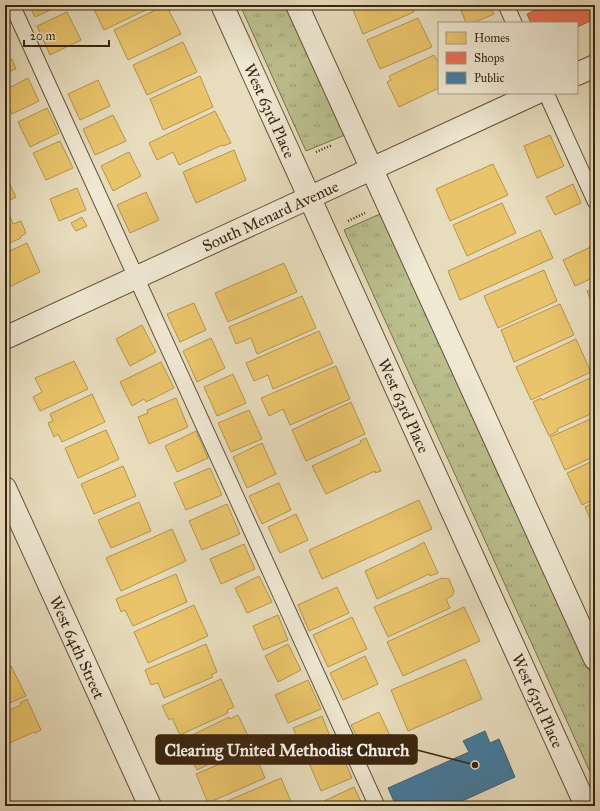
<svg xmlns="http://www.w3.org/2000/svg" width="600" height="811" viewBox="0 0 600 811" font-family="'IM FELL Great Primer',serif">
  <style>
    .grass { fill: url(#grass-tufts); stroke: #7a724d }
    .homes { fill: #e9c46a; stroke: #b4944e }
    .shops { fill: #e76f51; stroke: #b3583d }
    .public { fill: #457b9d; stroke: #416172 }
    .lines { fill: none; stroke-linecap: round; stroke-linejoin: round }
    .lane-casing { stroke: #645239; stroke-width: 17 }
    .street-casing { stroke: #645239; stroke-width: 24 }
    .path { stroke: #39240d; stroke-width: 2.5; stroke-dasharray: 1 2; stroke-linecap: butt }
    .lane { stroke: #efe8d3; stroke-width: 15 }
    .street { stroke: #efe8d3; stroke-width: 22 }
    .labels { text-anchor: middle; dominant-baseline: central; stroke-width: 4; stroke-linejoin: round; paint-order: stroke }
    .street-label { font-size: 16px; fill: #39240d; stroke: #efe8d3 }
    .leader { fill: none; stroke: #39240d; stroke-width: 1.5 }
    .callout-dot { fill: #39240d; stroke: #efe8d3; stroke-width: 1.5 }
    .callout { fill: #39240d; stroke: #39240d; stroke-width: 1.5 }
    .callout-label { font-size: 17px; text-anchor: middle; font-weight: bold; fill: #fff }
  </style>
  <defs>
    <pattern id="grass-tufts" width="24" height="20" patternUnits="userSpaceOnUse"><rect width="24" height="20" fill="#babf8d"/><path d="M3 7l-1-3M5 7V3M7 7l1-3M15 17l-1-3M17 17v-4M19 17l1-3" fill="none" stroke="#989b72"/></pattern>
  </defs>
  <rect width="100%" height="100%" fill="#e7dcbc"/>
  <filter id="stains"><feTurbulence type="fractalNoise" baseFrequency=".005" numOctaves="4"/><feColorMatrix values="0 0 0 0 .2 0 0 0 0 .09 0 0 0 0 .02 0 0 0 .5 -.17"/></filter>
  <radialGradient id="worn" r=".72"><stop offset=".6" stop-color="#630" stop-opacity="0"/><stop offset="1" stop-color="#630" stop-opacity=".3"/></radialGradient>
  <g class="grass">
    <path d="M240,5H286L345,135L306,151Z"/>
    <path d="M382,213L595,682V783L344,230Z"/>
  </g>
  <g class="homes">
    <path d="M29,5H61L35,17Z"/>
    <path d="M92,5H156L104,30Z"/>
    <path d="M166,5L181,34L128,60L114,30Z"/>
    <path d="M351,5H411L414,12L363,34Z"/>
    <path d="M459,5H490L494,14L473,23H466Z"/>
    <path d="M67,12L81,40L50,55L37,26Z"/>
    <path d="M418,18L432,47L380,69L367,40Z"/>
    <path d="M183,42L197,72L147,95L133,65Z"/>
    <path d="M434,55L439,64V88L399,107L387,82L391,80L389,76Z"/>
    <path d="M12,59L16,69L5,73V61Z"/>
    <path d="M200,76L213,107L163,130L150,99Z"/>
    <path d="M28,78L39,101L12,114L5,99V90Z"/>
    <path d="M98,80L110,106L80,120L68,94Z"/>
    <path d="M47,108L59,133L30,147L18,122Z"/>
    <path d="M215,111L231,143L223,146L222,145L179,165L173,152L157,160L149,143Z"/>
    <path d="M113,115L126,141L95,155L83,129Z"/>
    <path d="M550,135L564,166L537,178L524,146Z"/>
    <path d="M60,141L73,168L46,180L33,153Z"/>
    <path d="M234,150L246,180L196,203L183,172Z"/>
    <path d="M129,152L141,176L113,191L101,166Z"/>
    <path d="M493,164L508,195L450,221L436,189Z"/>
    <path d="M5,174L16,197L5,203Z"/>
    <path d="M573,184L581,203L555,215L546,197Z"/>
    <path d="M77,188L86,210L59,221L50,199Z"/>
    <path d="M146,192L159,220L130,233L117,205Z"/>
    <path d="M502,203L516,233L467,256L453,225Z"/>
    <path d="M7,209L13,224L21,221L26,233L20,237L21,238L5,245V210Z"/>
    <path d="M82,217L87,226L76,231L71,223Z"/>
    <path d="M540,230L553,258L460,300L448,271Z"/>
    <path d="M27,243L40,272L5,289V253Z"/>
    <path d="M595,245V277L575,286L563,260Z"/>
    <path d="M284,263L297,292L228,322L215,293Z"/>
    <path d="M544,270L557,301L498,328L484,296Z"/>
    <path d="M595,288V311L587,291Z"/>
    <path d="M302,296L316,328L257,354L251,338L236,344L229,327Z"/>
    <path d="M194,303L206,330L180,342L167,314Z"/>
    <path d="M560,304L574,335L514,362L501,330Z"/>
    <path d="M142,325L156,352L130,366L116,339Z"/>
    <path d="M319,331L333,363L273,389L268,375L254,381L246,363Z"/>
    <path d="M211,338L225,368L197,382L183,351Z"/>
    <path d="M576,339L591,372L531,400L516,367Z"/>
    <path d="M74,361L88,389L40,411L33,397L42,392L35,378Z"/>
    <path d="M161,362L174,388L146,402L144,399L132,406L120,382Z"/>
    <path d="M336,366L350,399L290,425L283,409L269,416L261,398Z"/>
    <path d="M233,374L246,403L217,416L204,387Z"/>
    <path d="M590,378L595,389V412L557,429L558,431L549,436L533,402L541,398L542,400Z"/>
    <path d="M92,394L105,422L62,442L58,434L54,437L48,423L53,421L50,414Z"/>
    <path d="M176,398L188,427L149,444L138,417L148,413L147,410Z"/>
    <path d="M351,402L365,434L306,461L292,430Z"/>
    <path d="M249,410L262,439L231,452L218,423Z"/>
    <path d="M595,417V456L565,470L550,437Z"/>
    <path d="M106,430L119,459L78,478L65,448Z"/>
    <path d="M196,431L208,458L177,472L165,446Z"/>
    <path d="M366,438L381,471L375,473V471L326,494L312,466L361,443L360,441Z"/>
    <path d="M262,443L276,474L247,488L233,457Z"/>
    <path d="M595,460V499L582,505L567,473Z"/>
    <path d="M123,466L136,496L94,514L81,484Z"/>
    <path d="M210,468L222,495L186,510L174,483Z"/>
    <path d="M279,483L291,510L262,524L249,496Z"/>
    <path d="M419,500L432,529L322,579L309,550Z"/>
    <path d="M139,502L151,531L111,548L98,520Z"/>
    <path d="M595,502V530L585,507Z"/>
    <path d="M227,504L240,534L202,550L189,521Z"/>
    <path d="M296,514L308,540L280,553L268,527Z"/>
    <path d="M172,529L186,561L121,591L106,558Z"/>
    <path d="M424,542L438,573L430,576L429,574L377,599L365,571L416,547Z"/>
    <path d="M244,544L255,569L221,584L210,559Z"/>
    <path d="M176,574L187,602L133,626L125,610L121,612L116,599Z"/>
    <path d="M259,576L272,602L247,613L235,588Z"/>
    <path d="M442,578L449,579L454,591L452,596L446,599L450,608L388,637L374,607Z"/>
    <path d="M337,587L349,613L309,631L298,605Z"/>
    <path d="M194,605L208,636L148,663L134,632Z"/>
    <path d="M464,607L480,641L403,676L387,642Z"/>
    <path d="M278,615L288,640L263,650L253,626Z"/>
    <path d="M352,617L367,649L328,667L313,635Z"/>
    <path d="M206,644L217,672L211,675L213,677L164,698L158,683L151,685L145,670Z"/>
    <path d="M288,644L301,670L278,682L265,656Z"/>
    <path d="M5,654L9,664L5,666Z"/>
    <path d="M365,656L378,684L343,700L330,673Z"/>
    <path d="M465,659L482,699L408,731L391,690Z"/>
    <path d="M11,666L26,696L5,705V672H6L5,669Z"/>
    <path d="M221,679L234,707L227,710L228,713L180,735L172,718L169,720L162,706Z"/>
    <path d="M308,680L321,709L288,723L275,695Z"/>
    <path d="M27,699L41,730L35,733L34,732L5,745V712L21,705L20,703Z"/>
    <path d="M379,712L391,738L364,751L351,725Z"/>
    <path d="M238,715L251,742L243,745L244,747L197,770L182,740L229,717L230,719Z"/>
    <path d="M322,716L332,742L305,754L293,728Z"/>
    <path d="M253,750L265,778L208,803L196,774Z"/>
    <path d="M340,750L352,778L321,791L309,763Z"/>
    <path d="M281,778L293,806H219L218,805Z"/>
    <path d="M354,787L363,806H327L324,801Z"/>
  </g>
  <path class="shops" d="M547,5H595V19L577,27V23H531L527,14Z"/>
  <path class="public" d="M485,731L490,743L499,739L515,777L460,802L462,806H396L388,788L469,752L463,741Z"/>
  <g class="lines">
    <defs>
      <g id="lane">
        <path d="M12,5L377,806"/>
        <path d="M506,5L514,23"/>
        <path d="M546,93L595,201"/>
      </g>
      <g id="street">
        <path id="s1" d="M222,5L586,806"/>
        <path d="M297,5L595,659"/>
        <path d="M577,74L595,66"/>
        <path id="s2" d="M5,338L536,93"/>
        <path id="s3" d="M5,488L150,806"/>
      </g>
    </defs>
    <use href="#lane" class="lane-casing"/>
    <use href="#street" class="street-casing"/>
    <g class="path">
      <path d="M316,152L332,145"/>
      <path d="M348,221L365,213"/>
    </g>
    <use href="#lane" class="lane"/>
    <use href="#street" class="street"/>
  </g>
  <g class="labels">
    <g class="street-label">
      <text stroke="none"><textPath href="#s1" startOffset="116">West 63rd Place</textPath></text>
      <text stroke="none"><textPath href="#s2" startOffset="292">South Menard Avenue</textPath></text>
      <text stroke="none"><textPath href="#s1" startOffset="440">West 63rd Place</textPath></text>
      <text stroke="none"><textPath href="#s3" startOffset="175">West 64th Street</textPath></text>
      <text stroke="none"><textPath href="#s1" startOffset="764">West 63rd Place</textPath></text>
    </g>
  </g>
  <path class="leader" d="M475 765L417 750"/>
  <circle class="callout-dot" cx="475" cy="765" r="4"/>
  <rect class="callout" x="156" y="735" width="261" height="29" rx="4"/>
  <g class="callout-label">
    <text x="287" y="756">Clearing United Methodist Church</text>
  </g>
  <rect width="600" height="811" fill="none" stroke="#e7dcbc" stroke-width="20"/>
  <rect x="6" y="6" width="588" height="799" fill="none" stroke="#39240d" stroke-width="2"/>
  <rect x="10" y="10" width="580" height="791" fill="none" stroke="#39240d"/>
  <rect x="438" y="22" width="140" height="72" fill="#efe8d3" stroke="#a69a84"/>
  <rect x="446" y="32" width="20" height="12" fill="#e9c46a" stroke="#a69a84"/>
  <text x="474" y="42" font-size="12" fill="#39240d">Homes</text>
  <rect x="446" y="52" width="20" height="12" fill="#e76f51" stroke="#a69a84"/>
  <text x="474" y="62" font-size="12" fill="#39240d">Shops</text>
  <rect x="446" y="72" width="20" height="12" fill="#457b9d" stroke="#a69a84"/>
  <text x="474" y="82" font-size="12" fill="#39240d">Public</text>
  <path d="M24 40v6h85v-6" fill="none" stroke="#39240d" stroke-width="2"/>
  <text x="30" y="40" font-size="12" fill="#39240d" stroke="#efe8d3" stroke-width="3" paint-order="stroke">20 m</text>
  <rect width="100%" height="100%" filter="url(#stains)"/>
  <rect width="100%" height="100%" fill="url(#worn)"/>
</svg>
